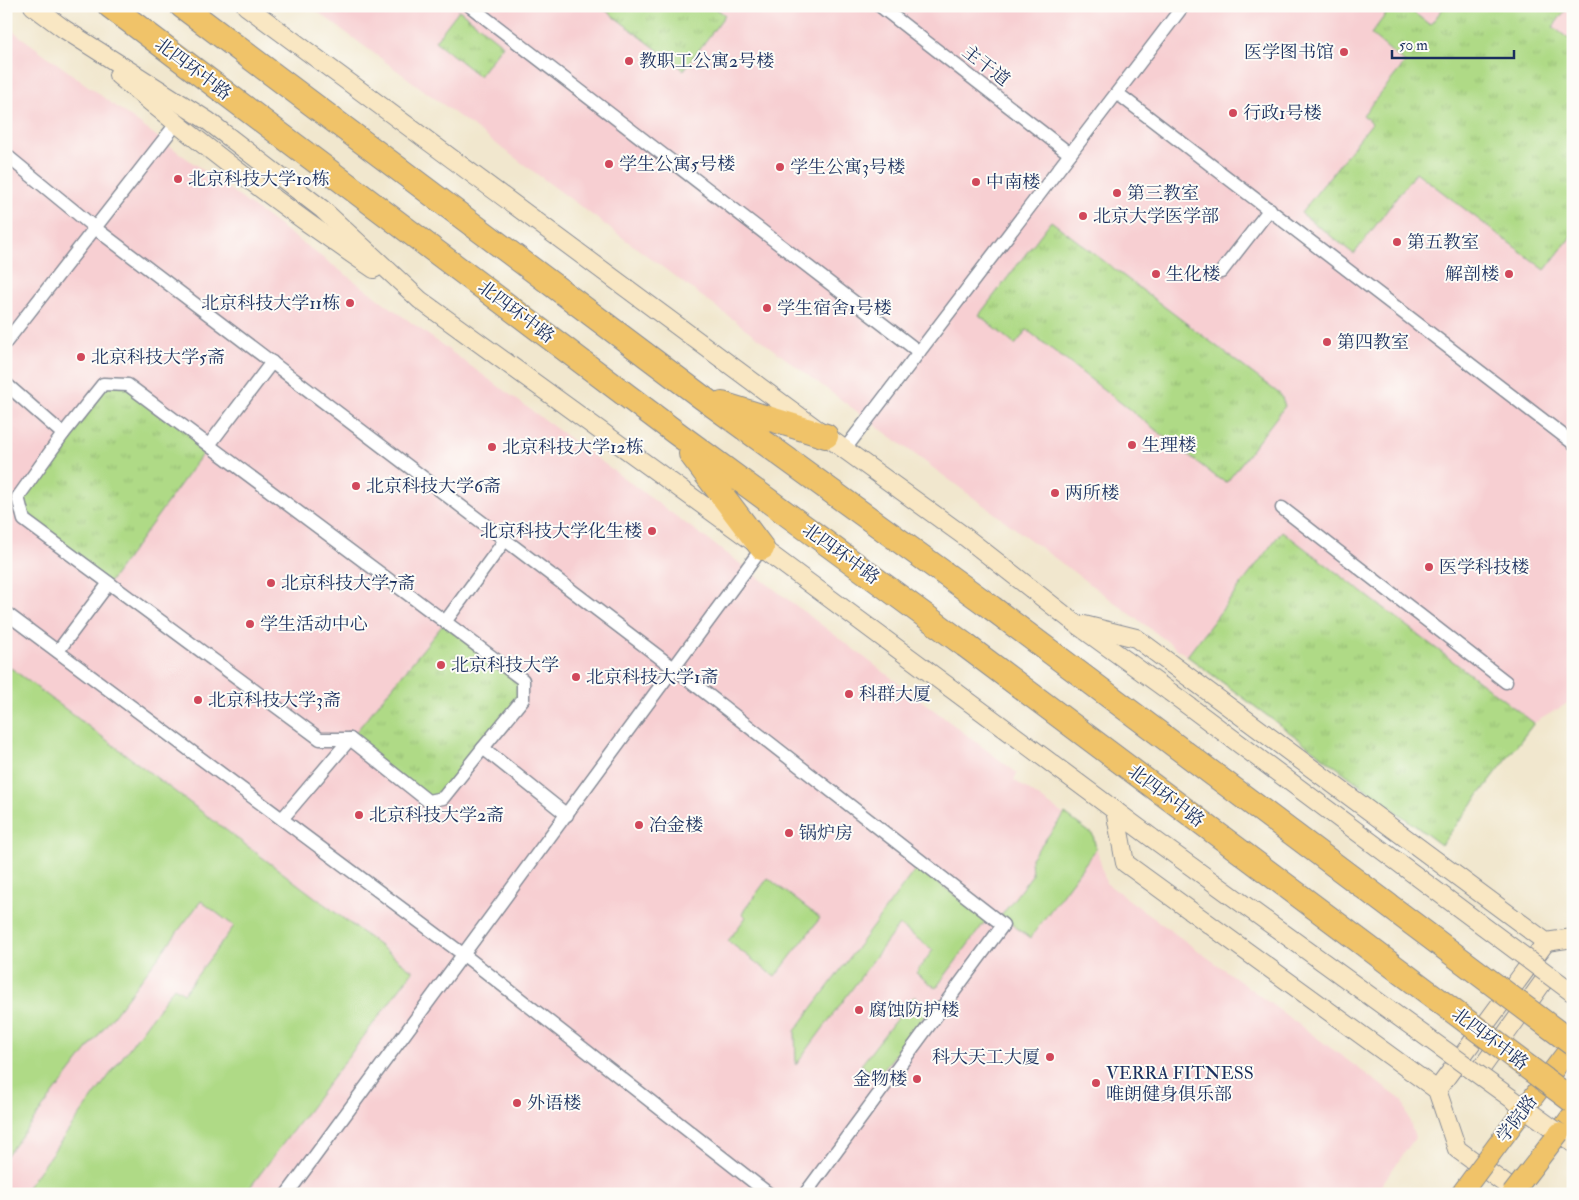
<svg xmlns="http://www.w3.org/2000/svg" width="1579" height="1200" viewBox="0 0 1579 1200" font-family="'IM FELL Double Pica','Noto Serif SC',serif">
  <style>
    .built { fill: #f7cfd2 }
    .grass { fill: #afda86; stroke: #658472 }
    .park { fill: url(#park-tufts); stroke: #658472 }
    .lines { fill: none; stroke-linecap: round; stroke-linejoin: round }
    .street-casing { stroke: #868b96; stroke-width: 15 }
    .secondary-casing { stroke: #868b96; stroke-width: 20 }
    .primary-casing { stroke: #868b96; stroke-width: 22 }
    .highway-casing { stroke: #868b96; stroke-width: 26 }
    .street { stroke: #fff; stroke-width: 12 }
    .secondary { stroke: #f9e7c3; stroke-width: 18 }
    .primary { stroke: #f0c369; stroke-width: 20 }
    .highway { stroke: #f0c369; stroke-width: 24 }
    .secondary-bridge-casing { stroke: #868b96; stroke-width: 20; stroke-linecap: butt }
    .primary-bridge-casing { stroke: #868b96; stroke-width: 22; stroke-linecap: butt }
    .highway-bridge-casing { stroke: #868b96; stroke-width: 26; stroke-linecap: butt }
    .secondary-bridge { stroke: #f9e7c3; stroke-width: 18 }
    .primary-bridge { stroke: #f0c369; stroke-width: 20 }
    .highway-bridge { stroke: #f0c369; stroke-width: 24 }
    .poi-dot { fill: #d1495b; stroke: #fdfcf7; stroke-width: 2 }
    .labels { text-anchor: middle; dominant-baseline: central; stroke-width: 4; stroke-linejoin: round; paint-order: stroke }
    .poi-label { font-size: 18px; fill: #1b2f5e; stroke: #fdfcf7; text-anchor: start }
    .street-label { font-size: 18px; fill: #1b2f5e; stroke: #fdfcf7 }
  </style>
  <defs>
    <pattern id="park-tufts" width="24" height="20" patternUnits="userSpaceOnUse" patternTransform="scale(1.25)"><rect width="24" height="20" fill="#afda86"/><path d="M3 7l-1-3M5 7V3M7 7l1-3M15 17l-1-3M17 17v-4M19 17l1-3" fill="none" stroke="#96bb76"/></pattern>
  </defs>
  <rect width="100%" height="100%" fill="#fdfcf7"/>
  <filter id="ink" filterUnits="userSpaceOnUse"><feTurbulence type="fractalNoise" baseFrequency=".02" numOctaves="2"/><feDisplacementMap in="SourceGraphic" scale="10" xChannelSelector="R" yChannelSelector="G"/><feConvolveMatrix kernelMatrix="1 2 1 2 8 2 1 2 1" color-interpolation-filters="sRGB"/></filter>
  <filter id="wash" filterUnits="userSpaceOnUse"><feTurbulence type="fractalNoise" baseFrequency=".0096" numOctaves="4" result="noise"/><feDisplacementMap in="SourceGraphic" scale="20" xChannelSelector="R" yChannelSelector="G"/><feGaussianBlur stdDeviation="1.12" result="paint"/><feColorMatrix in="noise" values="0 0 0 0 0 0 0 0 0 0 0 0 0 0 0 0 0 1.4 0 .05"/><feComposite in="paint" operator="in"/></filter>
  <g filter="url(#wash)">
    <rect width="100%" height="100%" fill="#f1e7ce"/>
    <g class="built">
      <path d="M310,6H1573V700L1534,723L1282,531L1187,656Z"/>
      <path d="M6,26L733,558L1017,773L1014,780L1093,835L1106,883L1403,1101L1415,1138L1375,1194H6Z"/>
    </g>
    <g class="grass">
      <path d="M11,668L413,971L245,1194H22L174,987L184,993L234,926L201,901L6,1156V675Z"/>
      <path d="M1065,814L1093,835L1096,849L1030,938L1001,916L1032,875L1031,858Z"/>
      <path d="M917,867L987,919L936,988L916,973L933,950L899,925L796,1065L795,1031Z"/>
      <path d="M768,878L820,918L775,977L728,941L746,917L742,913Z"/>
      <path d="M914,996L931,1008L878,1077L861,1065Z"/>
    </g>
    <g class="park">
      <path d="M600,6H713L725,15L684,70Z"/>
      <path d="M1392,6H1405L1430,25L1445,6H1568L1553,27L1573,42V234L1545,270L1416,172L1354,254L1301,213L1372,123L1363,115L1405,63L1371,34Z"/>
      <path d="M459,10L503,45L479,76L435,41Z"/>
      <path d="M1051,221L1281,395L1285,406L1227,482L1219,479L1027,330L1015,345L979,315Z"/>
      <path d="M103,384L128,385L209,445L109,583L24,520L18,497Z"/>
      <path d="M1282,531L1534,723L1441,845L1187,656Z"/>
      <path d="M445,622L523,680V699L443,798L428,801L350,739Z"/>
    </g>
  </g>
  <g filter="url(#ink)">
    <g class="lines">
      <defs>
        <g id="street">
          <path d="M470,6L919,352"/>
          <path d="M880,6L1070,154"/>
          <path d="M1117,93L1573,443"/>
          <path d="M6,155L95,228L675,669L1003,925L805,1194"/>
          <path d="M1221,272L1270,209"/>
          <path d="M6,342L176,124"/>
          <path d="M6,384L63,434L18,497L24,520L320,739H350L428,801L443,798L483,748L567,815"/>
          <path d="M63,434L103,384L128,385L523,680V699L483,748"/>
          <path d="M209,445L272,362"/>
          <path d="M845,449L1183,6"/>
          <path d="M1282,508L1506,682"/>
          <path d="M6,613L464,955L769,1194"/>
          <path d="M445,622L505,540"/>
          <path d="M58,651L109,583"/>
          <path d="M282,819L350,739"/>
          <path d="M287,1194L762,548"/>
        </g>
        <g id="secondary">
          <path d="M33,6L64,29L208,121L322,209L420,300L762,548L1152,838"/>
          <path d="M246,6L826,436L964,536L1076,624L1170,692"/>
          <path d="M118,75C200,144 285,209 374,269"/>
          <path d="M1084,625L1136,638L1546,942L1573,938"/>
          <path d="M1115,810L1125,863L1437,1090L1457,1149L1519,1194"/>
          <path d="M1478,1073L1548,975"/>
          <path d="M1437,1090L1546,942"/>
          <path d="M1559,1133L1573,1143"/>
        </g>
        <g id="primary">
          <path d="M1525,1108L1573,1044"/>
          <path d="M1559,1133L1573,1114"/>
        </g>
        <g id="highway">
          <path d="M110,6L675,432L965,645"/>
          <path d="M182,6L703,398L992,608"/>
          <path d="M722,404L826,436"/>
          <path d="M691,454L762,548"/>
        </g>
      </defs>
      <use href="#street" class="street-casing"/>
      <use href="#secondary" class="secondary-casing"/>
      <use href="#primary" class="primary-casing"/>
      <use href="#highway" class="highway-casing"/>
      <use href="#street" class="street"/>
      <use href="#secondary" class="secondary"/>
      <use href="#primary" class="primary"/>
      <use href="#highway" class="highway"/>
      <defs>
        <g id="secondary-bridge">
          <path d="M1170,692L1573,993"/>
          <path d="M1152,838L1559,1133"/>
        </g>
        <g id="primary-bridge">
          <path d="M1461,1194L1525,1108"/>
          <path d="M1512,1194L1559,1133"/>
        </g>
        <g id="highway-bridge">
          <path d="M992,608L1573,1044"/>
          <path d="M965,645L1573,1101"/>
        </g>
      </defs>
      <use href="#secondary-bridge" class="secondary-bridge-casing"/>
      <use href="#primary-bridge" class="primary-bridge-casing"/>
      <use href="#highway-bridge" class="highway-bridge-casing"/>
      <use href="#secondary-bridge" class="secondary-bridge"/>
      <use href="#primary-bridge" class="primary-bridge"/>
      <use href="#highway-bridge" class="highway-bridge"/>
    </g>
  </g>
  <g class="poi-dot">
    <circle cx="1344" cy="52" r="5"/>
    <circle cx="629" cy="61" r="5"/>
    <circle cx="1233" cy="113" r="5"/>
    <circle cx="609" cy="164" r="5"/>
    <circle cx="780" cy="167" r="5"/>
    <circle cx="178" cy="179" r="5"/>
    <circle cx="976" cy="182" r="5"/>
    <circle cx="1117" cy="193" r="5"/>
    <circle cx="1083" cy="216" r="5"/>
    <circle cx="1397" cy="242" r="5"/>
    <circle cx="1156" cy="274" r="5"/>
    <circle cx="1509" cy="274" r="5"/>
    <circle cx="350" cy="303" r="5"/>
    <circle cx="767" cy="308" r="5"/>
    <circle cx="1327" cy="342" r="5"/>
    <circle cx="81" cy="357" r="5"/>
    <circle cx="1132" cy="445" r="5"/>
    <circle cx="492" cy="447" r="5"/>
    <circle cx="356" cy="486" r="5"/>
    <circle cx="1055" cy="493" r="5"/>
    <circle cx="652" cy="531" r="5"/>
    <circle cx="1429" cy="567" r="5"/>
    <circle cx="271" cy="583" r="5"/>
    <circle cx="250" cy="624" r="5"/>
    <circle cx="441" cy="665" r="5"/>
    <circle cx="576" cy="677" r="5"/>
    <circle cx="849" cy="694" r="5"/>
    <circle cx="198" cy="700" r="5"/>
    <circle cx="359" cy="815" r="5"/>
    <circle cx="639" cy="825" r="5"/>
    <circle cx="789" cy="833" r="5"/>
    <circle cx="859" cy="1010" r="5"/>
    <circle cx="1050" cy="1057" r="5"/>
    <circle cx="917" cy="1079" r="5"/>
    <circle cx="1096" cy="1083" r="5"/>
    <circle cx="517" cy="1103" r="5"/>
  </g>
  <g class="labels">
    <g class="poi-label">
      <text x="1334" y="52" text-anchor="end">医学图书馆</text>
      <text x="639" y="61">教职工公寓2号楼</text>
      <text x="1243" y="113">行政1号楼</text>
      <text x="619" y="164">学生公寓5号楼</text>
      <text x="790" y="167">学生公寓3号楼</text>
      <text x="188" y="179">北京科技大学10栋</text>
      <text x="986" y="182">中南楼</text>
      <text x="1127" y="193">第三教室</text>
      <text x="1093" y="216">北京大学医学部</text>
      <text x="1407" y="242">第五教室</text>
      <text x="1166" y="274">生化楼</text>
      <text x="1499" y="274" text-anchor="end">解剖楼</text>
      <text x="340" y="303" text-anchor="end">北京科技大学11栋</text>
      <text x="777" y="308">学生宿舍1号楼</text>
      <text x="1337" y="342">第四教室</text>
      <text x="91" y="357">北京科技大学5斋</text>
      <text x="1142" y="445">生理楼</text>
      <text x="502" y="447">北京科技大学12栋</text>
      <text x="366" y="486">北京科技大学6斋</text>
      <text x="1065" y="493">两所楼</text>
      <text x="642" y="531" text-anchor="end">北京科技大学化生楼</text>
      <text x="1439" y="567">医学科技楼</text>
      <text x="281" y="583">北京科技大学7斋</text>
      <text x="260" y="624">学生活动中心</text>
      <text x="451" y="665">北京科技大学</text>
      <text x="586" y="677">北京科技大学1斋</text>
      <text x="859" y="694">科群大厦</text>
      <text x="208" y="700">北京科技大学3斋</text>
      <text x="369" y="815">北京科技大学2斋</text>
      <text x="649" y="825">冶金楼</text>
      <text x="799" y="833">锅炉房</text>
      <text x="869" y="1010">腐蚀防护楼</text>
      <text x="1040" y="1057" text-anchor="end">科大天工大厦</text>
      <text x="1106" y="1073">VERRA FITNESS<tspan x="1106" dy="21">唯朗健身俱乐部</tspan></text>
      <text x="907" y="1079" text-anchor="end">金物楼</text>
      <text x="527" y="1103">外语楼</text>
    </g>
    <g class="street-label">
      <text transform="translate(986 66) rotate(38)">主干道</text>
      <text transform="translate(193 69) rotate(37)">北四环中路</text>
      <text transform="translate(516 312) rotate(37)">北四环中路</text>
      <text transform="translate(841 554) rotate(36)">北四环中路</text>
      <text transform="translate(1166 796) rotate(37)">北四环中路</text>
      <text transform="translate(1490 1039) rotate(37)">北四环中路</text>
      <text transform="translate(1517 1119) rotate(-53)">学院路</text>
    </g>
  </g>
  <rect width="1579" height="1200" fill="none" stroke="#fdfcf7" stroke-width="25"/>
  <path d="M1392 50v8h122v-8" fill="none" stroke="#1b2f5e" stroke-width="2.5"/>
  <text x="1399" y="50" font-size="15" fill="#1b2f5e" stroke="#fdfcf7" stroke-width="4" paint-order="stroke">50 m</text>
</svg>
